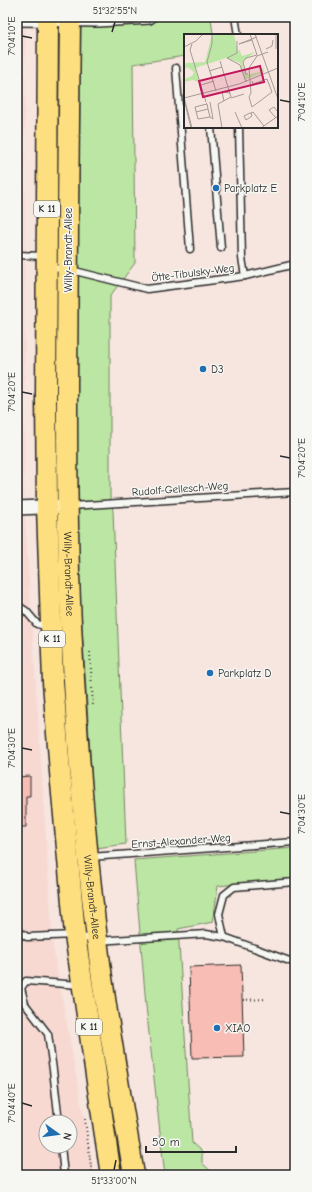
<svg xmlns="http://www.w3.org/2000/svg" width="312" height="1192" viewBox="0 0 312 1192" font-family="'Comic Neue',sans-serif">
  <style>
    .built { fill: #f7d9d2; fill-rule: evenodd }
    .green { fill: #bce6a3; stroke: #748867 }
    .building { fill: #f8bdb4; stroke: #2b2b2b }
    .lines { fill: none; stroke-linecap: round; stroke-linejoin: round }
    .lane-casing { stroke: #2b2b2b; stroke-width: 9 }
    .street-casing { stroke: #2b2b2b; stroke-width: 16 }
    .primary-casing { stroke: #2b2b2b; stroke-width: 23 }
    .path { stroke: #2b2b2b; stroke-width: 2; stroke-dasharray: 1 3; stroke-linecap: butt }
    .lane { stroke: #f6f6f2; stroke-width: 6 }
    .street { stroke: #f6f6f2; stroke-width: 13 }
    .primary { stroke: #fedf80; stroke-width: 20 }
    .ticks { fill: none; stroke: #2b2b2b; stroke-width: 1.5 }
    .poi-dot { fill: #1f6fb2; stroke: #f6f6f2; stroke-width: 1.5 }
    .labels { text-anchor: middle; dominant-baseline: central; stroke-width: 3; stroke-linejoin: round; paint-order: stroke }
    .shield { fill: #f6f6f2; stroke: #686867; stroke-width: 1 }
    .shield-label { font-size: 10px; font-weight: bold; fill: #2b2b2b }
    .poi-label { font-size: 11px; fill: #2b2b2b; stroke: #f6f6f2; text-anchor: start }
    .street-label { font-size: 11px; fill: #2b2b2b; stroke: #f6f6f2 }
    .inset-road { fill: none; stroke: #a59b97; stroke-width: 1 }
    .view { fill: #c2185b; fill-opacity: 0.15; stroke: #c2185b; stroke-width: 2 }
    .inset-edge { fill: none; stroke: #2b2b2b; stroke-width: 2 }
    .neatline { fill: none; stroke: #2b2b2b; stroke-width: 1.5 }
    .ticks-label { font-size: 10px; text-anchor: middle; fill: #2b2b2b }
  </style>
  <rect width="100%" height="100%" fill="#f7e5df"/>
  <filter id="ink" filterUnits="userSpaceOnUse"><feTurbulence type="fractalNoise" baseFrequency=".025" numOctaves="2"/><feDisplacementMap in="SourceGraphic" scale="8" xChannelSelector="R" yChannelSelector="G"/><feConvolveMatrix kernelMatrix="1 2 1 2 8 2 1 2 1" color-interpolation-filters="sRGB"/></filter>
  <g filter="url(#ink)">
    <path class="built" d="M17,17H25L24,504L53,947L94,1175H17ZM46,1122H70V1146H46Z"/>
    <g class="green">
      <path d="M81,17H211L213,35H185V56L133,64L135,263L110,296V496L113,511L126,844L96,848L75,514Z"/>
      <path d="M295,848V878L218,886L213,922L178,929L192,1143L202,1152V1163L215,1175H166L164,1168L146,1006L134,860Z"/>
    </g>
    <g class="building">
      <path d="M30,776V796H26V827H17V777Z"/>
      <path d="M241,965L244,1057L192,1058L189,967Z"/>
    </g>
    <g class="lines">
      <defs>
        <g id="lane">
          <path d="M235,17L238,35"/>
          <path d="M176,68L190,249"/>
          <path d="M211,127L221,248"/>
          <path d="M239,127L242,258L245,276"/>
          <path d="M17,255L43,256"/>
          <path d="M49,268L67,269L147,289L245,276L295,264"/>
          <path d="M71,506L295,492"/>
          <path d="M17,605L26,611L37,624L49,627"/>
          <path d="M90,857L295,842"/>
          <path d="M17,930L27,937L75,935L97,941L206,934L224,937L295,963"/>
          <path d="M224,937L219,914L224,895L234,887L295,882"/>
          <path d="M59,1122L53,1070L48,1034L25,1004L21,988L26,981L79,985"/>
          <path d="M61,1146L64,1175"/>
        </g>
        <g id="street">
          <path d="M17,19L98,20L149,17"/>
          <path d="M17,508L67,506"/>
        </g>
        <g id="primary">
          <path d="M48,17L46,398L47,507L53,682L60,772L75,935L111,1175"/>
          <path id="s1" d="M70,17C69,142 67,266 67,391C67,469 67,546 71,624C76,729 84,834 97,939C106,1018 121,1096 134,1175"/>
        </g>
      </defs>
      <use href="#lane" class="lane-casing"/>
      <use href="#street" class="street-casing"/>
      <use href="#primary" class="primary-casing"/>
      <g class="path">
        <path d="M17,98L18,106H17"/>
        <path d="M90,652L93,707"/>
        <path d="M243,1000L266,999"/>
        <path d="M85,1119L92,1175"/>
      </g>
      <use href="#lane" class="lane"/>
      <use href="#street" class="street"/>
      <use href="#primary" class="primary"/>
    </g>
  </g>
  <path class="ticks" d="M112,32L115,22M22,36L32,38M280,100L290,102M22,392L32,394M280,456L290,458M22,748L32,750M280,812L290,814M22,1103L32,1106M114,1170L116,1160"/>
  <g class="poi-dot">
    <circle cx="216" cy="188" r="4"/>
    <circle cx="203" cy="369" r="4"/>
    <circle cx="210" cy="673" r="4"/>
    <circle cx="217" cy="1028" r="4"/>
  </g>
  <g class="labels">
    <g class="shield">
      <rect x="34" y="201" width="26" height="16" rx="3"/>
      <rect x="39" y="631" width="26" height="16" rx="3"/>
      <rect x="76" y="1019" width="26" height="16" rx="3"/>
    </g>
    <g class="shield-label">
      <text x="47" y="209">K 11</text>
      <text x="52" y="639">K 11</text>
      <text x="89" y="1027">K 11</text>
    </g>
    <g class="poi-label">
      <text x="224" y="188">Parkplatz E</text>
      <text x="211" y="369">D3</text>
      <text x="218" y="673">Parkplatz D</text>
      <text x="225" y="1028">XIAO</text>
    </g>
    <g class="street-label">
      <text transform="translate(68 250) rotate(-90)">Willy-Brandt-Allee</text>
      <text transform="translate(193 273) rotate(-7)">Ötte-Tibulsky-Weg</text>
      <text transform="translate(180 489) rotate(-4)">Rudolf-Gellesch-Weg</text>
      <text stroke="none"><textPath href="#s1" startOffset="557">Willy-Brandt-Allee</textPath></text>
      <text transform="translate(181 841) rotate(-4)">Ernst-Alexander-Weg</text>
      <text stroke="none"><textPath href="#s1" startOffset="881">Willy-Brandt-Allee</textPath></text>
    </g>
  </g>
  <g transform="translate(184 34)">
    <rect width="94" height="94" fill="#f7e5df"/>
    <path d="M28,0H50L54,18L55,15L58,22L71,18L58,28L62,41L76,38L79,33L77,23L80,38L61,46L56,29L42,24L11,34L16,49L9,46L0,48V45L8,42L10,38L3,33L1,35L0,34L2,29L21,28Z" fill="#bce6a3"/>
    <path class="inset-road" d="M28,0V10L23,28L32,57M66,0L73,21M71,0L94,65M92,0V15M68,6L55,10L73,3M8,10L6,16L22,68M0,13L12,7L19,0M82,15L88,12L89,6M43,24L56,31L62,48M43,24L53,19V7M36,27L47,63L34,70L38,94M25,37L38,33M64,40H62L59,28L62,24L73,21M68,47L69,50L83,45L88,58L68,73L65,63L67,59L65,34L73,22L84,18M17,51L30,47M0,63L8,94M0,64L55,50L94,34M47,64L60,60M0,65L7,94M40,67L38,58L46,59M26,68L29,85L26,83M22,69L23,70L24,75L26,83L14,85L11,73L23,70M12,78L24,75M51,78L58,94M69,78L80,92M67,79L68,82L62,86L60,82L66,79H67L69,78M92,84L85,76L90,73L94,78M77,94L94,82"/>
    <path class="view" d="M76,32L80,48L19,63L15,47Z"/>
    <rect width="94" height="94" class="inset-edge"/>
  </g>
  <rect width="312" height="1192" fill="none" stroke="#f6f6f2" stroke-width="44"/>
  <g transform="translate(58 1134) rotate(104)"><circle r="19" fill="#f6f6f2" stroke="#a5a5a2"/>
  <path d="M0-3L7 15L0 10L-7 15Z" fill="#1f6fb2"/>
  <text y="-6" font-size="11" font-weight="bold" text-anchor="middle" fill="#2b2b2b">N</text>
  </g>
  <path d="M146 1146v6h90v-6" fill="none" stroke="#2b2b2b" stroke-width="2"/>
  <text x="152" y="1146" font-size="12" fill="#2b2b2b" stroke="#f6f6f2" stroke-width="3" paint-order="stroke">50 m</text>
  <rect x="22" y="22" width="268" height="1148" class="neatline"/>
  <g class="ticks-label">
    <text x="115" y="14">51°32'55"N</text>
    <text transform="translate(11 36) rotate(-90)" y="4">7°04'10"E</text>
    <text transform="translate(301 102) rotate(-90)" y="4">7°04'10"E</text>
    <text transform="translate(11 392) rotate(-90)" y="4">7°04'20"E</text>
    <text transform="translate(301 458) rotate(-90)" y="4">7°04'20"E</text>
    <text transform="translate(11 748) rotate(-90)" y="4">7°04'30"E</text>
    <text transform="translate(301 814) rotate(-90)" y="4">7°04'30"E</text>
    <text transform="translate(11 1103) rotate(-90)" y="4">7°04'40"E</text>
    <text x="114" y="1184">51°33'00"N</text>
  </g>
</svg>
